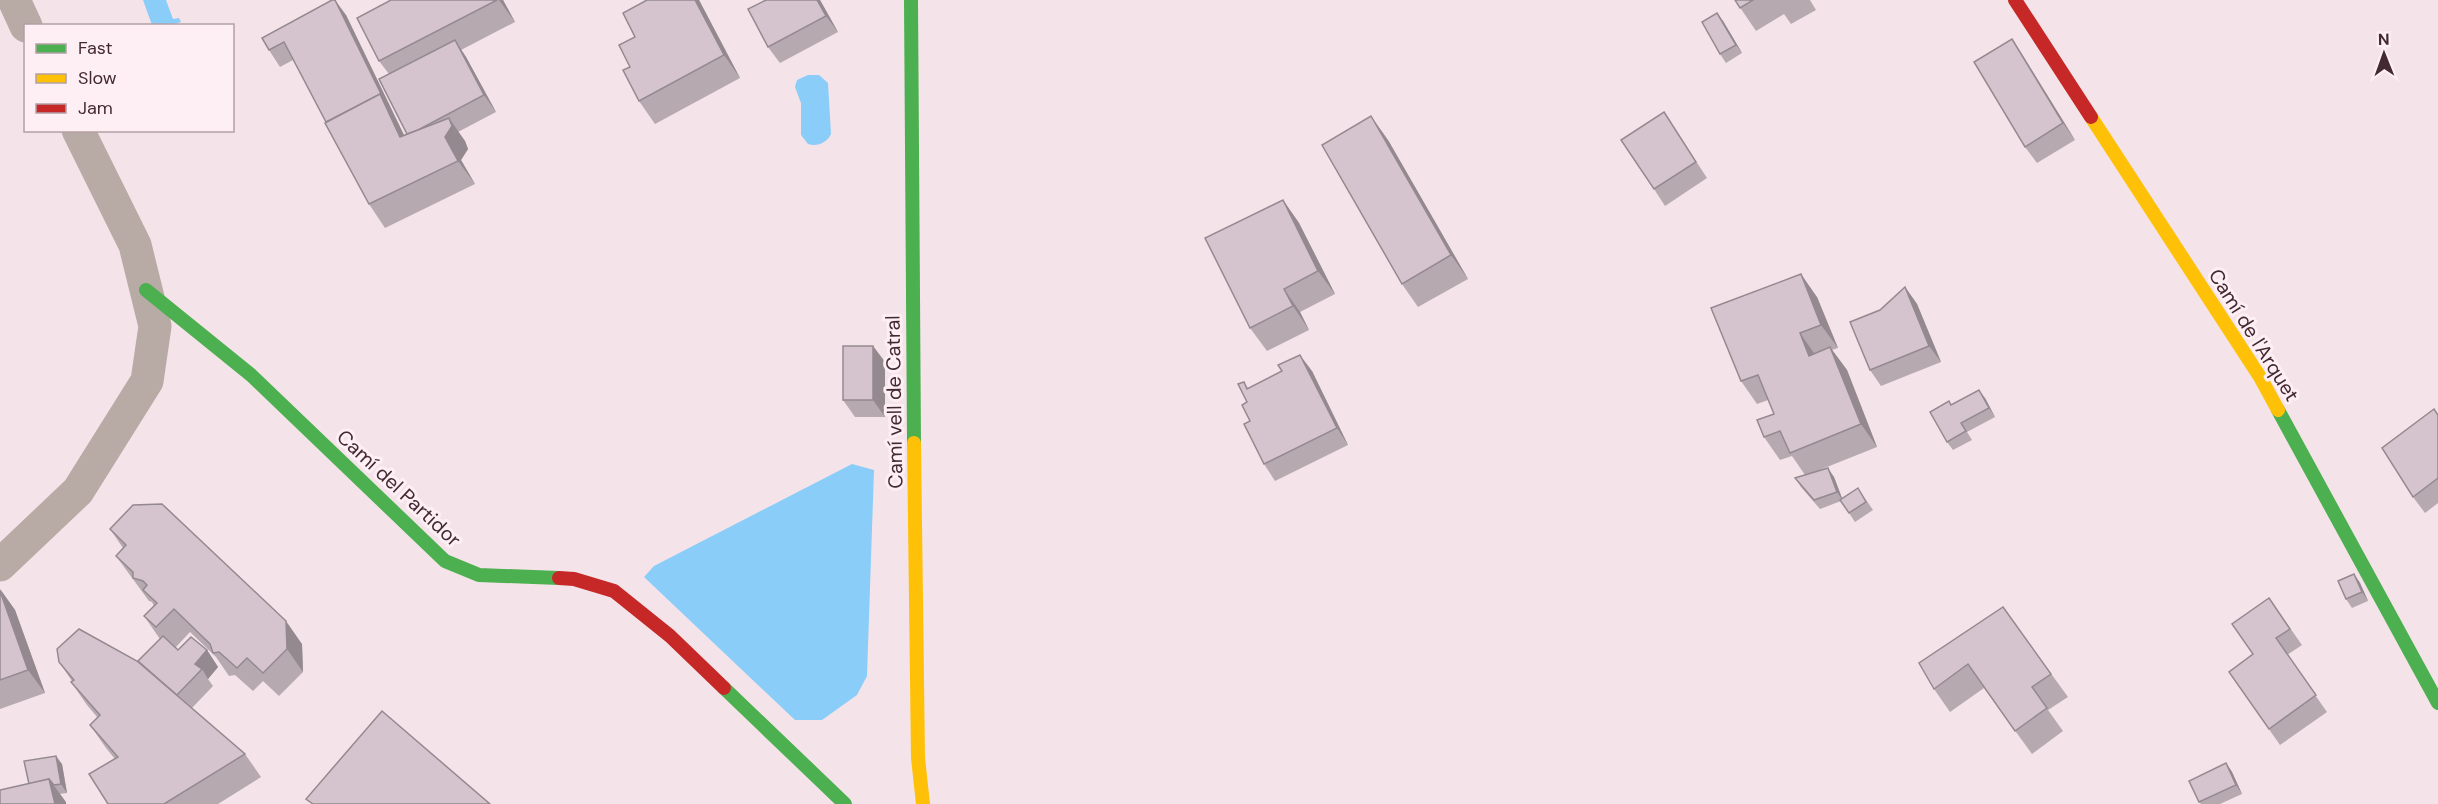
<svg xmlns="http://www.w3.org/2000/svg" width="2438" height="804" viewBox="0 0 2438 804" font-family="'DM Sans',sans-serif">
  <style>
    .water { fill: #8acdf8 }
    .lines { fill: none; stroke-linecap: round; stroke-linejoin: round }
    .street { stroke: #b8aba6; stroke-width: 33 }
    .fast { stroke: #4caf50; stroke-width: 14 }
    .slow { stroke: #ffc107; stroke-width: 14 }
    .jam { stroke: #c62828; stroke-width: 14 }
    .wall { fill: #b7a9b0 }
    .shaded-wall { fill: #958990 }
    .building { fill: #d5c4cd; stroke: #958990; stroke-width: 1.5 }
    .labels { text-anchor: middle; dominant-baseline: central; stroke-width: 6; stroke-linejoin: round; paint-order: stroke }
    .street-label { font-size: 20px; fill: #432932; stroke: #feeff4 }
  </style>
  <rect width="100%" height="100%" fill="#f4e4e9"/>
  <g class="water">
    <path d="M143,0H166L173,19L179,18L181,22L171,25H152Z"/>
    <path d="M808,75H819L828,83L831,134C827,143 817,147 808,144L801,135V103L795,87L797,80Z"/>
    <path d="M852,464L874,470L867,676L857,695L822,720H795L644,577L654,566Z"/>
  </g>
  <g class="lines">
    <g class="street">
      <path d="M14,0L26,26"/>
      <path d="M0,565L78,491L147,381L155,326L135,245L78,130"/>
    </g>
    <g class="fast">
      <path d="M911,0L914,443"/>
      <path d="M146,290L251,375L445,561L479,575L559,578"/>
      <path d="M2278,410L2438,703"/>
      <path d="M724,688L845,804"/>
    </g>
    <g class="slow">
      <path d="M2091,117L2260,377L2278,410"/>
      <path d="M914,443L918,758L923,804"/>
    </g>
    <g class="jam">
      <path d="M2015,0L2091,117"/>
      <path d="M559,578L574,579L614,591L670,636L724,688"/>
    </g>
  </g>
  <g class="wall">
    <path d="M391,0H503L515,22L461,50L466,57L496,112L458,132L465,141L468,149L461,160L475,184L385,228L369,204L293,60L280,67L269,50L262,38L346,15L404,135L407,134L389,74L379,61Z"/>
    <path d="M647,0H699L740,78L655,124L639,101L630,67Z"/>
    <path d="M766,0H820L838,32L780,63L768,47Z"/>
    <path d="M1735,0H1810L1816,10L1791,24L1784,14L1756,31Z"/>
    <path d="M1723,21L1742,53L1726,63L1720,54Z"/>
    <path d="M2023,56L2075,140L2037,163L2025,147Z"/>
    <path d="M1675,129L1707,178L1665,206L1654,189Z"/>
    <path d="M1388,140L1468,279L1418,307L1402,284Z"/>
    <path d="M1283,200L1299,223L1335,294L1300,312L1309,330L1267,351L1250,328Z"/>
    <path d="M1905,287L1917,304L1941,362L1881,386L1870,370L1880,310Z"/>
    <path d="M1817,297L1838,348L1832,350L1847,370L1877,447L1817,471L1834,477L1842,498L1858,488L1873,510L1855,522L1841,501L1820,509L1801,487L1795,478L1805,475L1792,456L1780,460L1764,437L1774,414L1768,400L1757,404L1741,381Z"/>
    <path d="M873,346L885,362V417H855L843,400Z"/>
    <path d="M1312,371L1348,445L1275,481L1264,464L1247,402L1244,382L1248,388Z"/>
    <path d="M1985,398L1995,417L1967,432L1972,440L1953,450L1947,442L1952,405Z"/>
    <path d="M2438,415V503L2425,513L2413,497Z"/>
    <path d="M110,529L302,644L303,672L279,696L263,681L253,691L235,675L229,676L216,657L190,632L176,647L178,650H207L218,667L208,679L213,686L192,708L245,754L261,777L218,804H108L115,759L106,748L90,725L98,718L87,705L71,682L72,681L59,662L138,661L160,639L144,616L154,606L152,602L149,601L116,556L123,548Z"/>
    <path d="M2354,574L2360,583L2368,601L2352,608L2346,599Z"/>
    <path d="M0,589L15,610L45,693L0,709Z"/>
    <path d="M2269,598L2302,645L2287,655L2327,712L2280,745L2229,672L2253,654Z"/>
    <path d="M2003,607L2068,697L2048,710L2063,731L2032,754L1984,688L1950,712L1934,689Z"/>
    <path d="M2226,763L2232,772L2242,794L2220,804H2201L2199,802Z"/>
    <path d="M62,764L67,793L60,794L66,804H0L29,784Z"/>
  </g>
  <g class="shaded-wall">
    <path d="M335,0L346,15L416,160L400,137Z"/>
    <path d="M499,0H503L515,22Z"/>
    <path d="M695,0H699L740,78L724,55Z"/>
    <path d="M817,0H820L838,32L826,16Z"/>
    <path d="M1717,13L1723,21L1742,53L1736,45Z"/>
    <path d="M2012,39L2023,56L2075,140L2063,123Z"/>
    <path d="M455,40L466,57L496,112L484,95Z"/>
    <path d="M1371,116L1388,140L1468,279L1451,255Z"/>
    <path d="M449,118L465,141L468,149L461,160L475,184L458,161L445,137Z"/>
    <path d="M1283,200L1299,223L1335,294L1318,271Z"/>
    <path d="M1801,274L1817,297L1838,348L1821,325Z"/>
    <path d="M1905,287L1917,304L1941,362L1929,346Z"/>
    <path d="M1284,289L1300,312L1309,330L1293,306Z"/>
    <path d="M1800,333L1816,356H1809Z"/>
    <path d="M873,346L885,362V417L873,400Z"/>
    <path d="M1830,347L1847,370L1877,447L1861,424Z"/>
    <path d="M1300,355L1312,371L1348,445L1337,428Z"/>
    <path d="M1979,390L1985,398L1995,417L1989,408Z"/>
    <path d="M1828,468L1834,477L1843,501L1837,492Z"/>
    <path d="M2354,574L2360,583L2368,601L2362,592Z"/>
    <path d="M0,589L15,610L45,693L28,670Z"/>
    <path d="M286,621L302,644L303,672L287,649Z"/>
    <path d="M207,650L218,667L208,679L202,669L195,664Z"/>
    <path d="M56,756L62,764L67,793L61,784Z"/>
    <path d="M2226,763L2232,772L2242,794L2236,785Z"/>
    <path d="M49,779L66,802V804H55Z"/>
  </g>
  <g class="building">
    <path d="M332,0H335L384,100L380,94L326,122L284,42L269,50L262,38Z"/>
    <path d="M391,0H497L379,61L357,18Z"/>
    <path d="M647,0H695L724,55L639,101L623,70L630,67L619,45L635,37L623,13Z"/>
    <path d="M766,0H817L826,16L768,47L748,9Z"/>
    <path d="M1735,0H1753L1740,8Z"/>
    <path d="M1717,13L1736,45L1720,54L1702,22Z"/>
    <path d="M2012,39L2063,123L2025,147L1974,62Z"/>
    <path d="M455,40L484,95L418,130L407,134L379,79Z"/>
    <path d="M380,94L400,137L449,118L452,126L445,137L458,161L369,204L325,123Z"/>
    <path d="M1664,112L1696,162L1654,189L1621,140Z"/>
    <path d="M1371,116L1451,255L1402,284L1322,145Z"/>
    <path d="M1283,200L1318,271L1284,289L1293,306L1250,328L1205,238Z"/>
    <path d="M1801,274L1821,325L1800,333L1809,356L1830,347L1861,424L1790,453L1780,431L1764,437L1757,420L1774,414L1758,375L1741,381L1711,308Z"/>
    <path d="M1905,287L1929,346L1870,370L1850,322L1880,310Z"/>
    <rect x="843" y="346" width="30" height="54"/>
    <path d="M1300,355L1337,428L1264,464L1244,424L1250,421L1242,405L1247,402L1238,384L1244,382L1247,389L1282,371L1278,365Z"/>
    <path d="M1979,390L1989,408L1961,423L1966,431L1947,442L1930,412L1949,401L1951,405Z"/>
    <path d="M2434,409L2438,415V478L2413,497L2382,448Z"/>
    <path d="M1828,468L1837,492L1814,500L1795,478Z"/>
    <path d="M1858,488L1866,502L1849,513L1840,500Z"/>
    <path d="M162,504L286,621L287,649L263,673L247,658L237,668L219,652L213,653L210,644L174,609L156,627L144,616L157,603L143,590L147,585L143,581L133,578V572L116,556L126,545L110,529L133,505Z"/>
    <path d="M2354,574L2362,592L2346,599L2338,581Z"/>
    <path d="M0,591L28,670L0,680Z"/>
    <path d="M2269,598L2290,629L2276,638L2316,695L2269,729L2229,672L2253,654L2232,624Z"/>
    <path d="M2003,607L2051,674L2032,687L2047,708L2015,731L1968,664L1934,689L1919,663Z"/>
    <path d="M79,629L137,661L245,754L164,804H108L89,774L118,757L90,725L100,715L71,682L74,680L59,662L57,649Z"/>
    <path d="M163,636L178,650L191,637L207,650L195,664L202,669L177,695L138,661Z"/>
    <path d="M382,711L490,804H313L306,799Z"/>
    <path d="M56,756L61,784L54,785L49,779L29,784L24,761Z"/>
    <path d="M2226,763L2236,785L2199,802L2189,781Z"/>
    <path d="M49,779L55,804H0V790Z"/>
  </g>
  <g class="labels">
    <g class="street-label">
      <text transform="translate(2254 335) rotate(58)">Camí de l'Arquet</text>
      <text transform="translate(894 402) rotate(-91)">Camí vell de Catral</text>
      <text transform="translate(399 488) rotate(43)">Camí del Partidor</text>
    </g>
  </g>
  <rect x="24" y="24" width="210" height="108" fill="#feeff4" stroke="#b3a0a6" stroke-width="1.5"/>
  <rect x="36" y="44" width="30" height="9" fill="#4caf50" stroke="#b3a0a6" stroke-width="1.5"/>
  <text x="78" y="54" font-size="18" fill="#432932">Fast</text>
  <rect x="36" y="74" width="30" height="9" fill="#ffc107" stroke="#b3a0a6" stroke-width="1.5"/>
  <text x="78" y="84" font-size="18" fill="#432932">Slow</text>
  <rect x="36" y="104" width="30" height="9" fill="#c62828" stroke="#b3a0a6" stroke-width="1.5"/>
  <text x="78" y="114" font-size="18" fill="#432932">Jam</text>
  <g transform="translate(2384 54) rotate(359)" stroke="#feeff4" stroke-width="4.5" paint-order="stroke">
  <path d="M0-4.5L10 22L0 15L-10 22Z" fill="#432932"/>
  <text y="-9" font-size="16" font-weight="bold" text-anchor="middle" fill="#432932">N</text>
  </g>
</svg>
